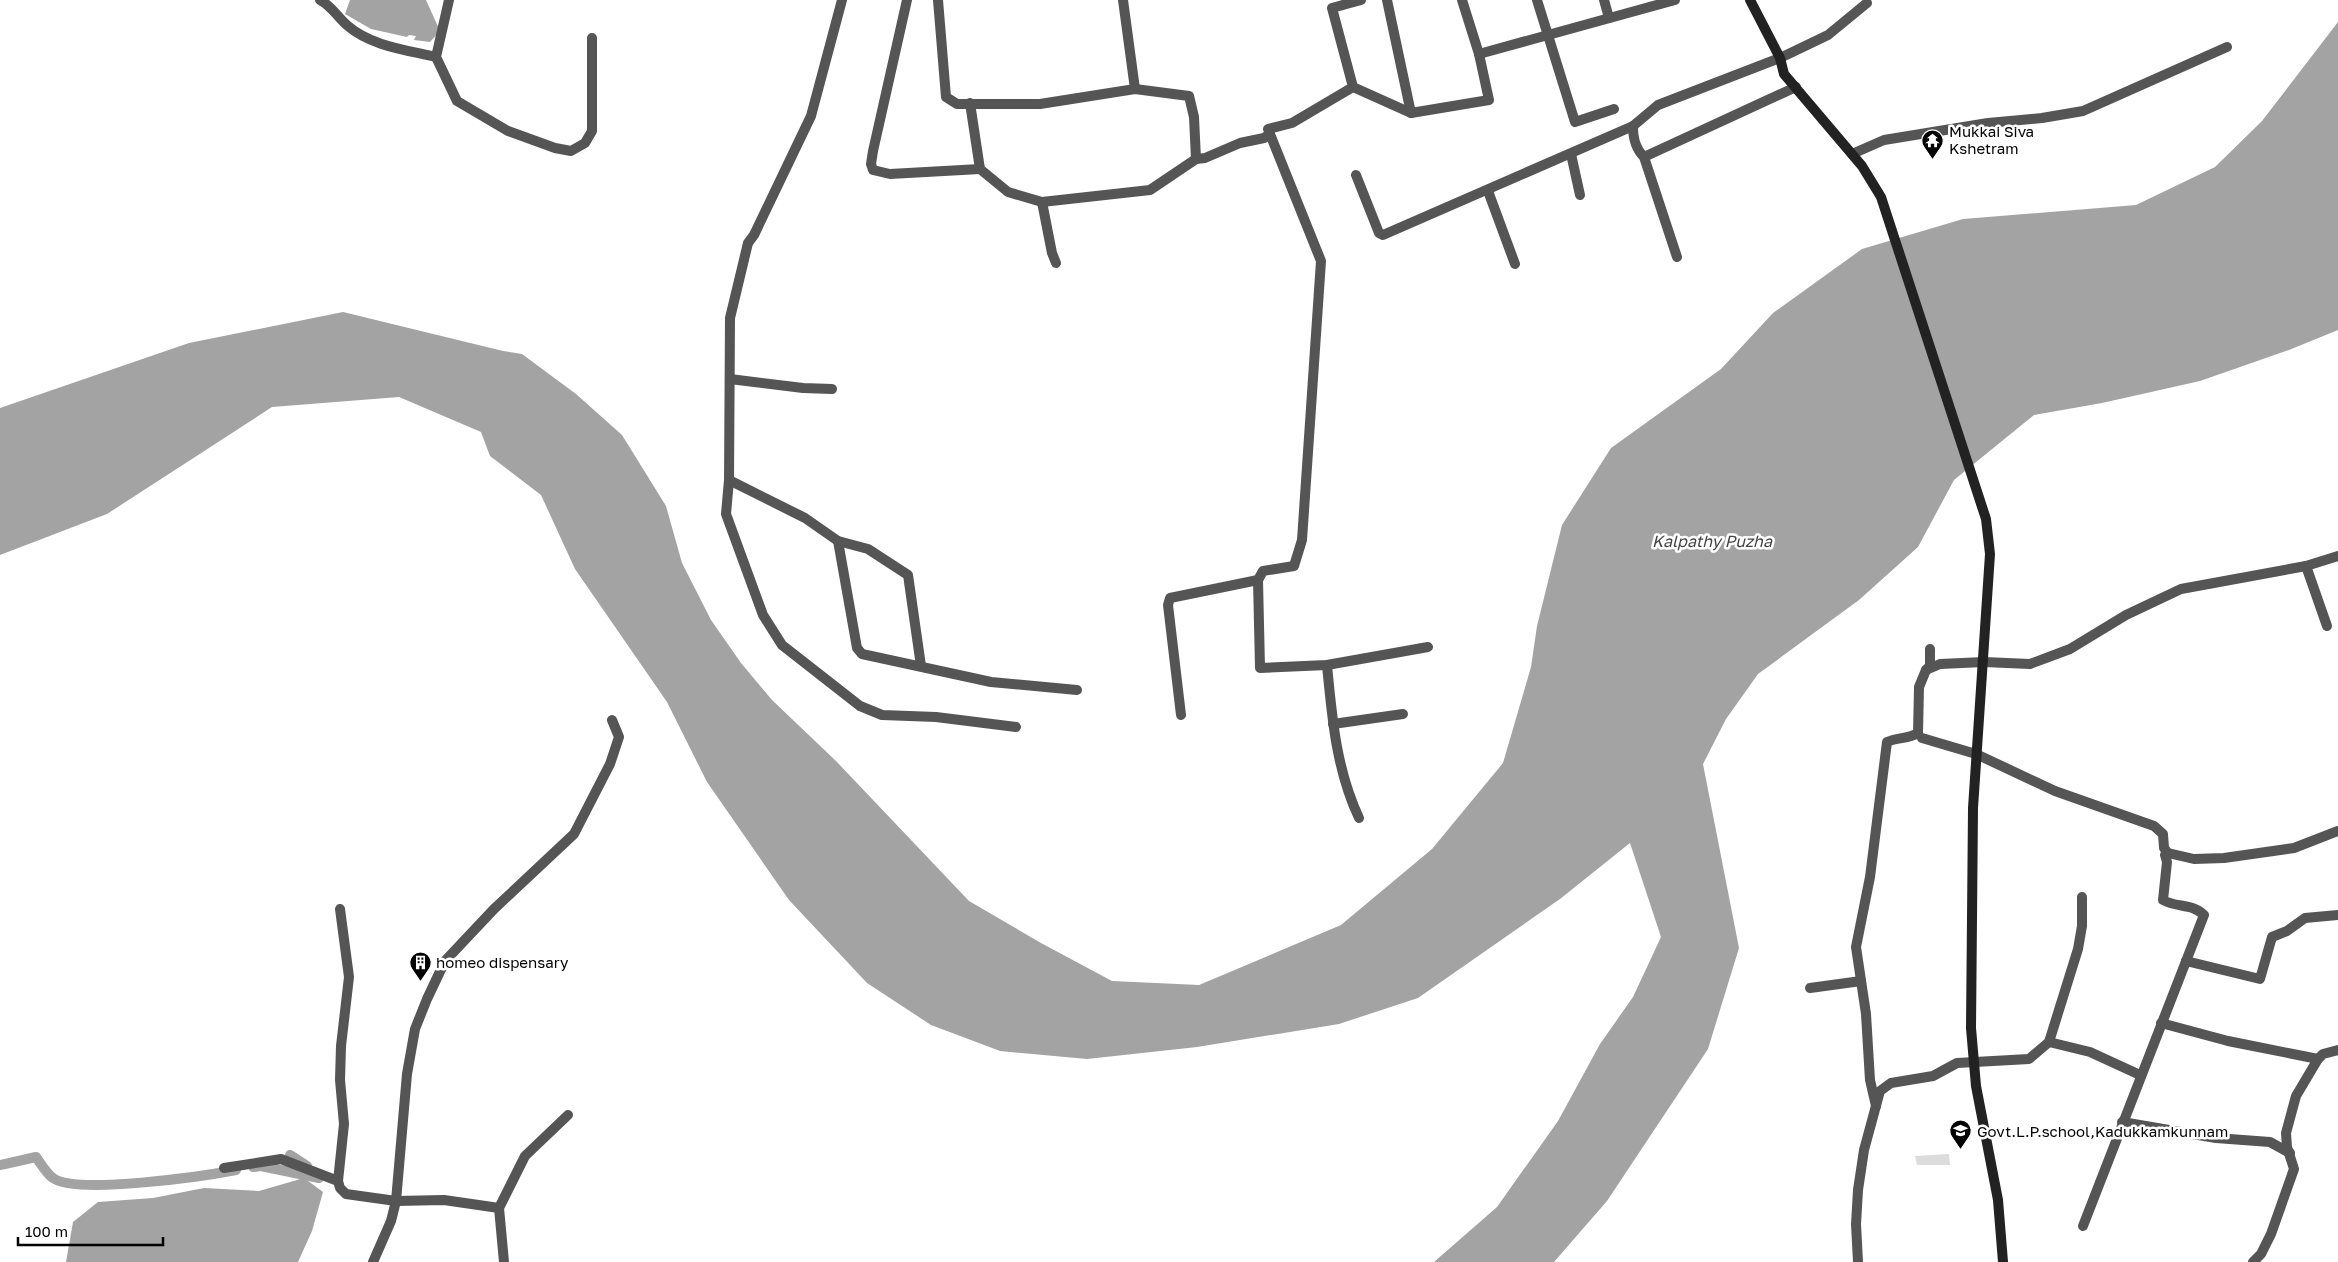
<svg xmlns="http://www.w3.org/2000/svg" width="2338" height="1262" viewBox="0 0 2338 1262" font-family="'Golos Text',sans-serif">
  <style>
    .green { fill: #dcdcdc }
    .water { fill: #a3a3a3 }
    .lines { fill: none; stroke-linecap: round; stroke-linejoin: round }
    .canal { stroke: #a3a3a3; stroke-width: 10 }
    .minor { stroke: #555; stroke-width: 10 }
    .tertiary { stroke: #555; stroke-width: 10 }
    .secondary { stroke: #222; stroke-width: 10 }
    .labels { text-anchor: middle; dominant-baseline: central; stroke-width: 5; stroke-linejoin: round; paint-order: stroke }
    .poi-label { font-size: 15px; fill: #000; stroke: #fff; text-anchor: start }
    .water-label { font-size: 16px; font-style: italic; fill: #444; stroke: #fff }
  </style>
  <rect width="100%" height="100%" fill="#fff"/>
  <path class="green" d="M1949,1154L1950,1165H1917L1915,1156Z"/>
  <g class="water">
    <path d="M350,0H426L440,31L430,42L414,40L416,36L409,35L407,37L371,29L345,14Z"/>
    <path d="M2338,22V330L2289,350L2200,381L2102,403L2034,415L1954,480L1918,547L1859,600L1758,674L1726,719L1703,764L1739,948L1708,1049L1607,1201L1554,1262H1434L1497,1207L1558,1121L1600,1044L1633,997L1661,937L1630,843L1560,899L1418,998L1339,1024L1197,1047L1087,1059L1000,1051L931,1025L867,983L789,900L707,782L667,702L575,569L541,495L490,456L481,432L399,397L272,407L107,514L0,555V408L189,343L343,312L503,351L522,354L576,394L622,435L666,506L682,563L711,620L741,663L772,700L836,761L969,901L1041,943L1112,981L1199,985L1341,925L1432,849L1503,763L1531,667L1537,626L1562,525L1611,448L1721,369L1773,313L1862,249L1963,219L2136,205L2215,167L2262,121Z"/>
    <path d="M304,1178L323,1192L312,1231L298,1262H66L73,1222L98,1202L153,1198L204,1188L259,1191Z"/>
  </g>
  <g class="lines">
    <g class="canal">
      <path d="M290,1155L307,1166"/>
      <path d="M0,1165L36,1157C41,1164 47,1174 53,1178C76,1195 205,1176 236,1170"/>
      <path d="M253,1167L261,1166L319,1178"/>
    </g>
    <g class="minor">
      <path d="M320,0C332,6 337,17 348,26C371,46 407,50 436,57"/>
      <path d="M449,0L436,57L457,101L508,131L555,148L571,151L585,143L592,131V38"/>
      <path d="M842,0L811,116L754,235L748,243L730,318L729,480L726,514L763,615L782,645L860,706L882,715L936,717L1016,727"/>
      <path d="M907,0L873,151L871,164L873,170L890,174L980,169"/>
      <path d="M938,0L946,97L957,104H1040L1135,89L1189,96L1194,117L1196,159"/>
      <path d="M1123,0L1135,89"/>
      <path d="M1361,0L1332,8L1353,87L1411,113L1489,100L1479,54L1462,0"/>
      <path d="M1387,0L1411,113"/>
      <path d="M1537,0L1575,122L1614,109"/>
      <path d="M1604,0L1609,18"/>
      <path d="M1479,54L1675,0"/>
      <path d="M1353,87L1292,123L1268,129L1321,261L1302,540L1294,566L1263,571L1258,580L1260,668L1327,665L1428,647"/>
      <path d="M970,103L980,169L1008,192L1042,202L1150,190L1196,159L1205,158L1240,143L1264,138L1270,134"/>
      <path d="M1633,126C1633,138 1635,148 1644,157L1677,257"/>
      <path d="M1571,154L1580,195"/>
      <path d="M1852,154L1884,140L1988,123L2042,118L2083,111L2227,47"/>
      <path d="M1644,157L1796,87"/>
      <path d="M1356,175L1379,233L1383,235L1633,126L1658,105L1780,58L1828,35L1867,3"/>
      <path d="M1488,191L1515,264"/>
      <path d="M1042,202L1052,253L1056,263"/>
      <path d="M730,379L803,388L832,389"/>
      <path d="M729,480L805,518L838,541L868,549L908,575L921,666"/>
      <path d="M838,541L857,648L862,654L991,682L1077,690"/>
      <path d="M2306,566L2327,626"/>
      <path d="M1327,665C1332,717 1336,769 1359,818"/>
      <path d="M1926,670L1930,666V649"/>
      <path d="M1181,715L1168,605L1170,598L1258,580"/>
      <path d="M1333,724L1403,714"/>
      <path d="M1922,738L1976,754L2055,791L2154,826L2163,834L2164,848L2168,853L2194,859L2224,858L2294,848L2338,831"/>
      <path d="M340,909L349,977L341,1046L340,1080L344,1124L338,1181L340,1188L346,1194L396,1201L444,1200L499,1208"/>
      <path d="M2186,961L2260,979L2272,937L2287,931L2305,918L2338,915"/>
      <path d="M1810,988L1861,981"/>
      <path d="M2161,1023L2228,1041L2318,1059"/>
      <path d="M2049,1042L2090,1052L2140,1075"/>
      <path d="M1876,1106L1870,1080L1866,1014L1856,947L1870,877L1887,742C1897,737 1909,739 1918,733L1919,687L1926,670L1940,664L1984,662"/>
      <path d="M2122,1122L2216,1138L2270,1142L2290,1153"/>
      <path d="M224,1168L281,1159L338,1181"/>
      <path d="M2083,1226L2204,915C2192,903 2177,908 2163,900L2167,862L2165,855"/>
      <path d="M373,1262L391,1221L396,1201L407,1074L415,1029L427,999L445,961L494,909L574,834L610,764L619,737L612,720"/>
      <path d="M504,1262L499,1208L525,1156L568,1115"/>
      <path d="M1858,1262L1856,1224L1858,1190L1864,1150L1880,1091L1891,1083L1933,1076L1957,1063L2029,1059L2049,1042L2078,949L2082,926V897"/>
      <path d="M2253,1262L2261,1254L2271,1234L2294,1169L2287,1147L2286,1133L2296,1096L2318,1059L2323,1054L2338,1050"/>
    </g>
    <path class="tertiary" d="M1984,662L2030,664L2070,649L2126,615L2181,589L2306,566L2338,556"/>
    <path class="secondary" d="M1750,0L1780,58L1784,74L1862,166L1881,197L1986,519L1990,554L1973,808L1971,1028L1976,1086L1998,1200L2003,1262"/>
  </g>
  <defs>
    <symbol id="temple-pin" viewBox="-11 -11 22 30"><path d="M0 17L-7.5 6A9.5 9.5 0 1 1 7.5 6Z" fill="#000" stroke="#fff"/><path d="M0-6L5-2H3V0L6.5 2.5H4V6H1.5V3h-3V6H-4V2.5H-6.5L-3 0V-2H-5Z" fill="#fff"/></symbol>
    <symbol id="building-pin" viewBox="-11 -11 22 30"><path d="M0 17L-7.5 6A9.5 9.5 0 1 1 7.5 6Z" fill="#000" stroke="#fff"/><path d="M-4-6H4V6H1V3H-1V6H-4ZM-2.5-4.3h1.7v1.8h-1.7ZM.8-4.3h1.7v1.8H.8ZM-2.5-1h1.7V.8h-1.7ZM.8-1h1.7V.8H.8Z" fill="#fff"/></symbol>
    <symbol id="school-pin" viewBox="-11 -11 22 30"><path d="M0 17L-7.5 6A9.5 9.5 0 1 1 7.5 6Z" fill="#000" stroke="#fff"/><path d="M0-5L7-2L0 1L-7-2ZM-4 1L0 2.5L4 1V4Q0 6-4 4Z" fill="#fff"/></symbol>
  </defs>
  <g fill-rule="evenodd">
    <use href="#temple-pin" x="1920" y="128" width="25" height="34"/>
    <use href="#building-pin" x="408" y="950" width="25" height="34"/>
    <use href="#school-pin" x="1948" y="1118" width="25" height="34"/>
  </g>
  <g class="labels">
    <g class="poi-label">
      <text x="1949" y="131">Mukkai Siva<tspan x="1949" dy="17">Kshetram</tspan></text>
      <text x="436" y="962">homeo dispensary</text>
      <text x="1977" y="1131">Govt.L.P.school,Kadukkamkunnam</text>
    </g>
    <g class="water-label">
      <text x="1712" y="541">Kalpathy Puzha</text>
    </g>
  </g>
  <path d="M18 1237v8h145v-8" fill="none" stroke="#000000" stroke-width="2.5"/>
  <text x="25" y="1237" font-size="15" fill="#000000" stroke="#ffffff" stroke-width="4" paint-order="stroke">100 m</text>
</svg>
